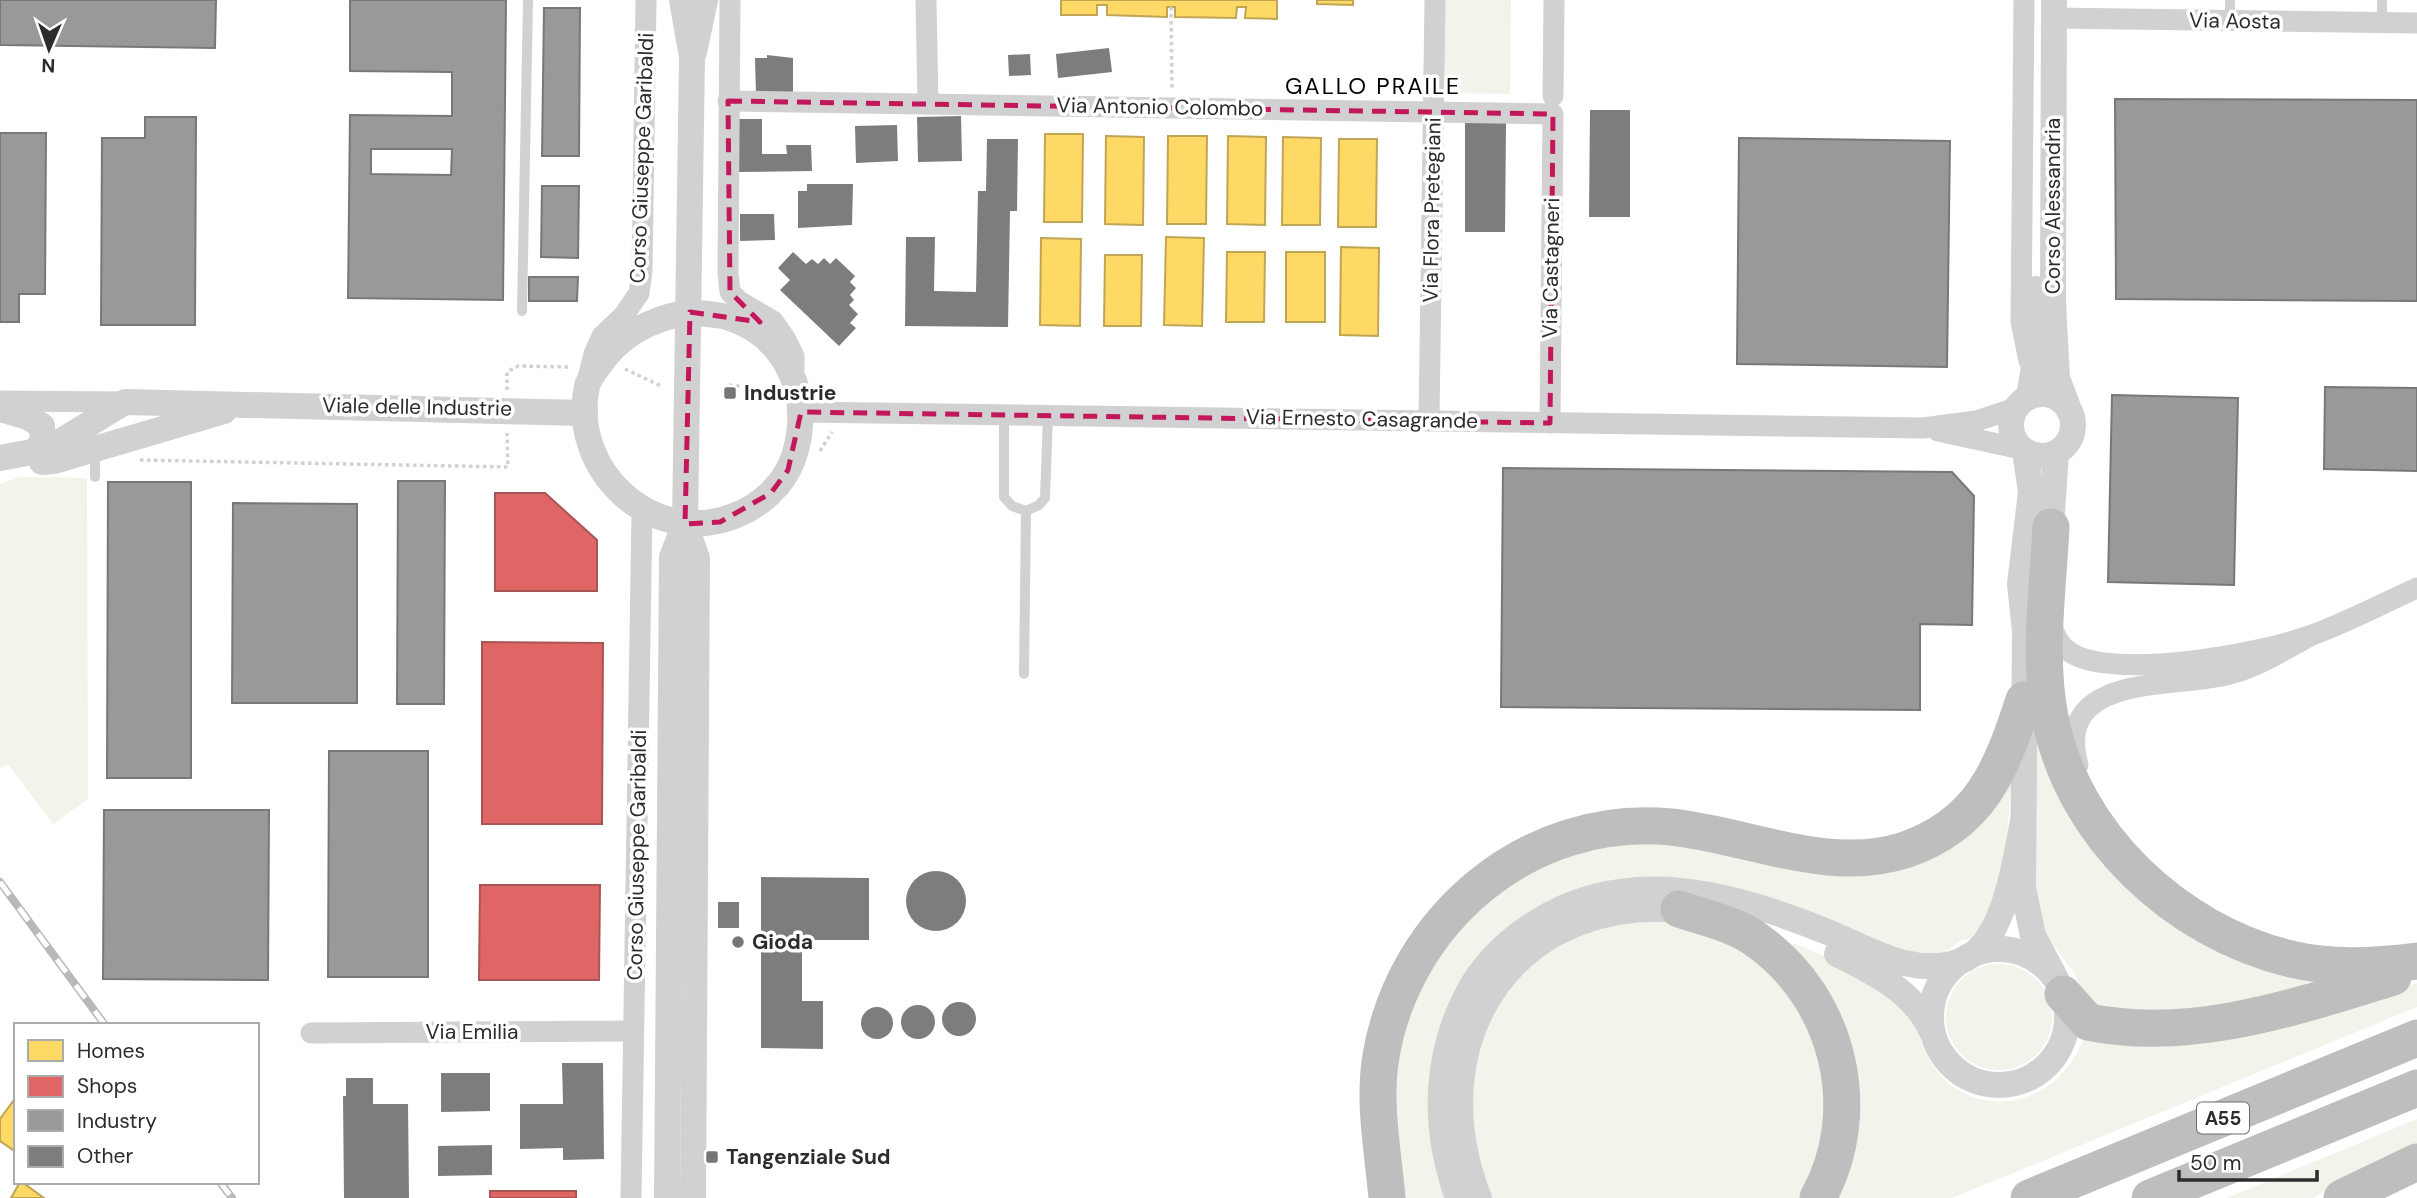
<svg xmlns="http://www.w3.org/2000/svg" width="2417" height="1198" viewBox="0 0 2417 1198" font-family="'DM Sans',sans-serif">
  <style>
    .green { fill: #f0f4ea }
    .homes { fill: #ffd966; stroke: #c0a555; stroke-width: 2 }
    .shops { fill: #e06666; stroke: #a55; stroke-width: 2 }
    .industry { fill: #999; stroke: #787878; stroke-width: 2; fill-rule: evenodd }
    .building { fill: #7d7d7d }
    .lines { fill: none; stroke-linecap: round; stroke-linejoin: round }
    .path { stroke: #d1d1d1; stroke-width: 3.5; stroke-dasharray: 3.5 3.5; stroke-linecap: butt }
    .service { stroke: #d1d1d1; stroke-width: 10 }
    .minor { stroke: #d1d1d1; stroke-width: 21 }
    .tertiary { stroke: #d1d1d1; stroke-width: 26 }
    .motorway { stroke: #bebebe; stroke-width: 37 }
    .rail-casing { stroke: #b8b8b8; stroke-width: 8 }
    .rail { stroke: #fff; stroke-width: 5; stroke-dasharray: 16; stroke-linecap: butt }
    .marked { fill: none; stroke: #c2185b; stroke-width: 5; stroke-dasharray: 14 9; stroke-linejoin: round }
    .poi-dot { fill: #767676; stroke: #fff; stroke-width: 2.5 }
    .labels { text-anchor: middle; dominant-baseline: central; stroke-width: 7; stroke-linejoin: round; paint-order: stroke }
    .shield { fill: #fff; stroke: #6b6b6b; stroke-width: 2 }
    .shield-label { font-size: 19px; font-weight: bold; fill: #2c2c2c }
    .street-label { font-size: 21px; fill: #2c2c2c; stroke: #fff }
    .poi-label { font-size: 21px; font-weight: bold; fill: #2c2c2c; stroke: #fff; text-anchor: start }
    .neighbourhood-label { font-size: 23px; letter-spacing: 2px; fill: #000; stroke: #fff }
  </style>
  <rect width="100%" height="100%" fill="#fff"/>
  <g class="green">
    <path d="M1443,0H1511L1510,94L1442,93Z"/>
    <path d="M20,477L87,478L88,799L53,824L8,764L0,769V484Z"/>
    <path d="M2038,691L2080,820L2317,984L2288,999L2108,1016L2084,1000L2074,972L2046,936L2033,890Z"/>
    <path d="M2009,780L2011,784L2005,861L1990,916L1971,938L1961,940L1943,953L1916,957L1691,880L1658,877L1624,879L1441,1026C1420,1086 1428,1139 1446,1198H1398L1389,1074L1422,964L1506,875L1624,837L1849,871Z"/>
    <path d="M1666,920L1714,933L1783,980L1821,1045L1828,1127L1803,1198H1492C1452,1103 1470,991 1568,942C1578,937 1590,929 1601,926C1621,920 1646,922 1666,920Z"/>
    <path d="M1794,943L1847,966L1916,1017C1926,1119 2048,1132 2084,1038L2344,1008L2417,983V1007L1952,1198H1837L1850,1165L1790,948Z"/>
    <circle cx="1999" cy="1017" r="53"/>
    <path d="M2417,1119V1147L2312,1198H2227Z"/>
  </g>
  <g class="homes">
    <path d="M1061,0H1277V19L1245,18L1246,7H1237L1236,18L1175,17V7H1167V17L1107,15V5H1097V15H1061Z"/>
    <path d="M1317,0H1353V5L1317,4Z"/>
    <path d="M1045,134H1083L1082,222H1044Z"/>
    <path d="M1106,136L1144,137L1143,225L1105,224Z"/>
    <path d="M1168,136H1207L1206,224H1167Z"/>
    <path d="M1228,136L1266,137L1265,225L1227,224Z"/>
    <path d="M1283,137L1321,138L1320,225H1282Z"/>
    <path d="M1339,139H1377L1376,227H1338Z"/>
    <path d="M1166,237L1204,238L1202,326L1164,325Z"/>
    <path d="M1041,238L1081,239L1080,326L1040,325Z"/>
    <path d="M1341,247L1379,248L1378,336L1340,335Z"/>
    <path d="M1227,252H1265L1264,322H1226Z"/>
    <rect x="1286" y="252" width="39" height="70"/>
    <path d="M1105,255H1142L1141,326H1104Z"/>
    <path d="M16,1097V1152L0,1141V1119Z"/>
    <path d="M20,1182H22L44,1198H11Z"/>
  </g>
  <g class="shops">
    <path d="M495,493H545L597,540V591H495Z"/>
    <path d="M482,642L603,643L602,824H482Z"/>
    <path d="M480,885H600L599,980H479Z"/>
    <rect x="490" y="1191" width="86" height="7"/>
  </g>
  <g class="industry">
    <path d="M0,0H216L215,48L0,45Z"/>
    <path d="M350,0H506L503,300L348,298L350,115L452,116V72L350,71ZM371,149H452L451,175L371,174Z"/>
    <path d="M544,8H580L579,156H542Z"/>
    <path d="M2115,99L2417,100V301L2116,299Z"/>
    <path d="M145,117H196L195,325H101L102,138H145Z"/>
    <path d="M0,133H46L45,294H19V322H0Z"/>
    <path d="M1739,138L1950,141L1947,367L1737,364Z"/>
    <path d="M542,186H579L578,258L541,257Z"/>
    <path d="M529,277H578L577,301H529Z"/>
    <path d="M2325,387L2417,388V471L2324,469Z"/>
    <path d="M2112,395L2238,398L2234,585L2108,582Z"/>
    <path d="M1503,468L1952,472L1974,496L1972,625L1920,624V710L1501,707Z"/>
    <path d="M398,481H445L444,704H397Z"/>
    <path d="M108,482H191V778H107Z"/>
    <path d="M233,503L357,504V703H232Z"/>
    <path d="M329,751H428V977H328Z"/>
    <path d="M104,810H269L268,980L103,979Z"/>
  </g>
  <g class="building">
    <path d="M1109,48L1112,72L1058,78L1056,54Z"/>
    <path d="M1030,54L1031,75L1009,76L1008,55Z"/>
    <path d="M767,55L793,58V95H756L755,58H767Z"/>
    <path d="M1590,110H1630V217H1589Z"/>
    <path d="M961,116L962,161L918,162L917,117Z"/>
    <path d="M739,119H762V154H787L786,145H811L812,171L739,172Z"/>
    <path d="M1465,123H1506L1505,232H1465Z"/>
    <path d="M897,125L898,161L856,163L855,126Z"/>
    <path d="M987,139H1018L1017,211H1010L1008,327L905,326L906,237H935L934,291L976,292L978,191H986Z"/>
    <path d="M807,184H853L852,225L798,228V191H807Z"/>
    <path d="M740,214H774L775,240L740,241Z"/>
    <path d="M793,252L806,264L812,259L818,264L824,258L830,264L836,258L855,276L850,282L856,288L850,295L854,300L849,305L858,314L850,323L856,328L839,346L780,290L790,280L778,268Z"/>
    <circle cx="936" cy="901" r="30"/>
    <path d="M761,877L869,878V940H802V1001H823V1049L761,1048Z"/>
    <rect x="718" y="902" width="21" height="26"/>
    <circle cx="959" cy="1019" r="17"/>
    <circle cx="918" cy="1022" r="17"/>
    <circle cx="877" cy="1023" r="16"/>
    <path d="M562,1063H603L604,1159L563,1160V1148L520,1149V1104H563Z"/>
    <path d="M441,1073H490V1111L441,1112Z"/>
    <path d="M346,1078H373V1104H408L409,1198H344L343,1096H346Z"/>
    <path d="M492,1145V1175L438,1176V1146Z"/>
  </g>
  <g class="lines">
    <g class="path">
      <path d="M1171,7L1172,89"/>
      <path d="M625,369L661,386"/>
      <path d="M729,385L775,391"/>
      <path d="M507,390V372L518,366L571,367"/>
      <path d="M820,451L832,432"/>
      <path d="M140,460L508,467L507,433"/>
    </g>
    <g class="service">
      <path d="M2382,0V23"/>
      <path d="M2230,21V0"/>
      <path d="M522,311L528,0"/>
      <path d="M1004,415V497L1012,506L1026,511L1039,505L1045,498L1048,415"/>
      <path d="M95,477V451"/>
      <path d="M1024,674L1026,511"/>
    </g>
    <g class="minor">
      <path d="M730,0L728,273L730,292L739,301L773,321L785,338L794,356V370"/>
      <path d="M926,0L928,104"/>
      <path d="M2024,0L2021,322L2029,361"/>
      <path d="M2053,18L2417,23"/>
      <path d="M1553,96L1554,0"/>
      <path d="M728,101L1553,114L1550,423"/>
      <path d="M589,374L594,354L602,336L624,315L639,293L642,271L646,0"/>
      <path d="M0,401L125,402"/>
      <path d="M801,412L1923,428L1976,421L2016,408"/>
      <path d="M1429,420L1435,0"/>
      <path d="M1938,431L2021,449"/>
      <path d="M2051,622C2054,635 2059,646 2071,653C2116,680 2259,654 2309,636C2346,623 2381,604 2417,588"/>
      <path d="M2078,765C2053,673 2173,688 2226,675C2256,668 2281,652 2308,637"/>
      <path d="M311,1033L633,1031"/>
      <path d="M631,1198L642,511"/>
    </g>
    <g class="tertiary">
      <path d="M682,0L692,57L685,524L697,558L693,1198"/>
      <path d="M2054,0L2053,303L2057,378L2069,410"/>
      <path d="M694,52L705,0"/>
      <path d="M690,312C702,314 716,314 727,317C789,336 814,401 793,459C783,486 760,506 734,516C652,548 569,470 587,386C589,379 594,373 598,367C620,334 652,318 690,312Z"/>
      <circle cx="2042" cy="425" r="31"/>
      <path d="M2029,397L2036,355V289"/>
      <path d="M0,409L28,417L42,426L43,441L33,453"/>
      <path d="M2025,451L2031,492L2020,584L2025,631L2023,888L2033,936L2056,979"/>
      <path d="M0,458L48,449L125,402L585,413"/>
      <path d="M42,462L54,461L224,411"/>
      <path d="M2047,544L2051,527L2056,453"/>
      <circle cx="1999" cy="1017" r="68"/>
      <path d="M1837,954C1875,973 1915,992 1932,1032"/>
      <path d="M667,1198L672,557L685,524"/>
      <path d="M1458,1198C1432,1126 1434,1051 1473,984C1489,959 1511,938 1537,922C1628,865 1732,893 1825,931C1868,948 1913,979 1961,961C2005,944 2015,861 2023,821"/>
      <path d="M1479,1198C1415,1036 1520,885 1697,912"/>
    </g>
    <g class="motorway">
      <path d="M2051,527C2048,589 2038,656 2050,717C2072,834 2176,932 2291,959C2332,969 2375,966 2417,961"/>
      <path d="M1679,909C1705,918 1736,924 1758,941C1839,999 1866,1111 1818,1198"/>
      <path d="M2063,994L2088,1022C2191,1043 2296,1007 2393,977"/>
      <path d="M1387,1198C1383,1152 1373,1102 1381,1056C1404,919 1529,813 1671,827C1748,835 1828,875 1905,850C1981,824 2001,770 2024,700"/>
      <path d="M2029,1198L2417,1038"/>
      <path d="M2150,1198L2417,1088"/>
      <path d="M2342,1198L2417,1162"/>
    </g>
    <defs>
      <g id="rail">
        <path d="M0,882L105,1025"/>
        <path d="M220,1182L232,1198"/>
      </g>
    </defs>
    <use href="#rail" class="rail-casing"/>
    <use href="#rail" class="rail"/>
  </g>
  <path class="marked" d="M728,101L1553,114L1550,423L801,412L788,470L771,493L720,522L685,524L690,312L760,322L730,292Z"/>
  <g class="poi-dot">
    <rect x="723" y="386" width="14" height="14" rx="3.5"/>
    <circle cx="738" cy="942" r="7"/>
    <rect x="705" y="1150" width="14" height="14" rx="3.5"/>
  </g>
  <g class="labels">
    <rect class="shield" x="2197" y="1102.5" width="52" height="31" rx="5"/>
    <g class="shield-label">
      <text x="2223" y="1118">A55</text>
    </g>
    <g class="street-label">
      <text transform="translate(2235 21) rotate(1)">Via Aosta</text>
      <text transform="translate(1160 107) rotate(1)">Via Antonio Colombo</text>
      <text transform="translate(642 158) rotate(-88)">Corso Giuseppe Garibaldi</text>
      <text transform="translate(2053 206) rotate(-90)">Corso Alessandria</text>
      <text transform="translate(1432 210) rotate(-89)">Via Flora Pretegiani</text>
      <text transform="translate(1551 268) rotate(-89)">Via Castagneri</text>
      <text transform="translate(417 407) rotate(1)">Viale delle Industrie</text>
      <text transform="translate(1362 419) rotate(1)">Via Ernesto Casagrande</text>
      <text transform="translate(637 855) rotate(-89)">Corso Giuseppe Garibaldi</text>
      <text x="472" y="1032">Via Emilia</text>
    </g>
    <g class="poi-label">
      <text x="744" y="393">Industrie</text>
      <text x="752" y="942">Gioda</text>
      <text x="726" y="1157">Tangenziale Sud</text>
    </g>
    <g class="neighbourhood-label">
      <text x="1373" y="86">GALLO PRAILE</text>
    </g>
  </g>
  <rect x="14" y="1023" width="245" height="161" fill="#ffffff" stroke="#ababab" stroke-width="2"/>
  <rect x="28" y="1040" width="35" height="21" fill="#ffd966" stroke="#ababab" stroke-width="2"/>
  <text x="77" y="1058" font-size="21" fill="#2c2c2c">Homes</text>
  <rect x="28" y="1076" width="35" height="21" fill="#e06666" stroke="#ababab" stroke-width="2"/>
  <text x="77" y="1093" font-size="21" fill="#2c2c2c">Shops</text>
  <rect x="28" y="1110" width="35" height="21" fill="#999999" stroke="#ababab" stroke-width="2"/>
  <text x="77" y="1128" font-size="21" fill="#2c2c2c">Industry</text>
  <rect x="28" y="1146" width="35" height="21" fill="#7d7d7d" stroke="#ababab" stroke-width="2"/>
  <text x="77" y="1163" font-size="21" fill="#2c2c2c">Other</text>
  <g transform="translate(49 49) rotate(182)" stroke="#ffffff" stroke-width="5" paint-order="stroke">
  <path d="M0-5L12 26L0 18L-12 26Z" fill="#2c2c2c"/>
  <text y="-10" font-size="19" font-weight="bold" text-anchor="middle" fill="#2c2c2c">N</text>
  </g>
  <path d="M2179 1170v10h138v-10" fill="none" stroke="#2c2c2c" stroke-width="3.5"/>
  <text x="2190" y="1170" font-size="21" fill="#2c2c2c" stroke="#ffffff" stroke-width="5" paint-order="stroke">50 m</text>
</svg>
